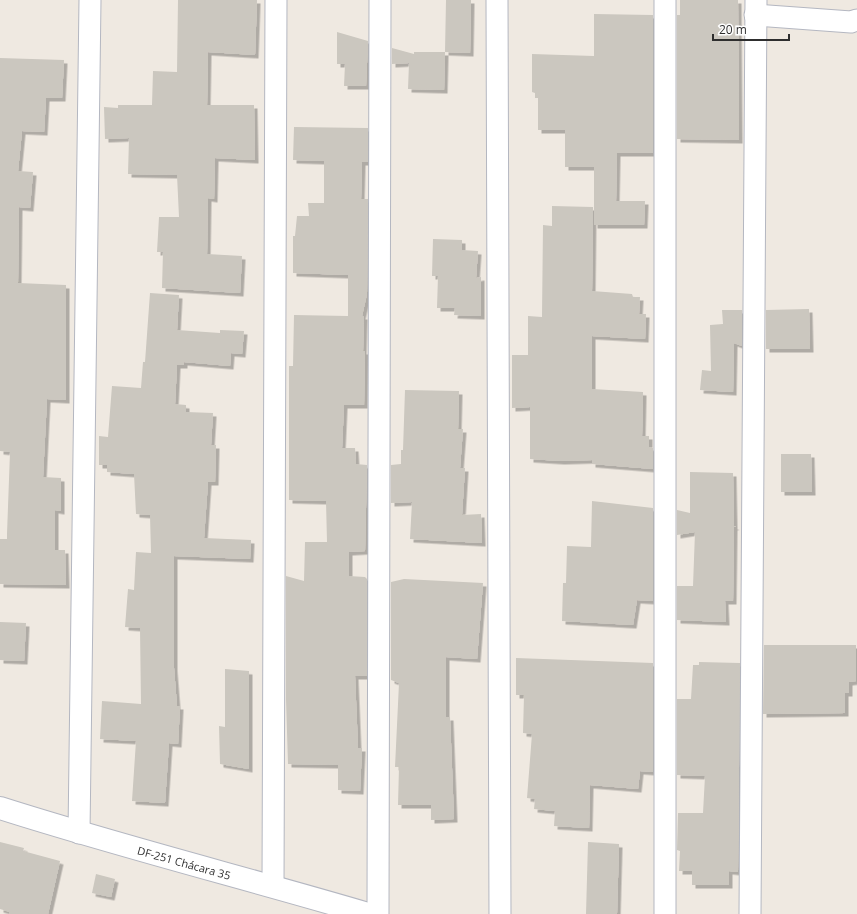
<svg xmlns="http://www.w3.org/2000/svg" width="857" height="914" viewBox="0 0 857 914" font-family="'Open Sans',sans-serif">
  <style>
    .building { fill: #cbc7bf; filter: url(#shadow) }
    .lines { fill: none; stroke-linecap: round; stroke-linejoin: round }
    .minor-casing { stroke: #b4b7c1; stroke-width: 23 }
    .tertiary-casing { stroke: #b4b7c1; stroke-width: 24 }
    .minor { stroke: #fff; stroke-width: 21 }
    .tertiary { stroke: #fff; stroke-width: 22 }
    .labels { text-anchor: middle; dominant-baseline: central; stroke-width: 4; stroke-linejoin: round; paint-order: stroke }
    .street-label { font-size: 11px; fill: #2e2e2e; stroke: #fff }
  </style>
  <defs>
    <filter id="shadow"><feDropShadow dx="3.5" dy="3.5" stdDeviation="0" flood-color="#0004"/></filter>
  </defs>
  <rect width="100%" height="100%" fill="#efe9e1"/>
  <g class="building">
    <path d="M178,0H257L255,55L208,52L207,105H254L255,160L215,158L214,199L208,198L207,254L242,256L240,293L162,288L163,252H157L159,217H179L177,175L128,174L129,138L105,139L104,107L118,108V105H152L153,71L177,72Z"/>
    <path d="M446,0H471L470,53L445,52L444,90L408,89L409,63L392,64V48L414,54V52H445Z"/>
    <path d="M680,0H738L739,140L677,139V15H680Z"/>
    <path d="M594,14L653,15V153H617L616,201H645L644,225H594V167H565V130H538V98H535V93L532,92V54L594,56Z"/>
    <path d="M337,32L368,41L366,86H344L345,64H337Z"/>
    <path d="M0,58L64,60L62,98H46L44,132L22,131L18,171L33,172L30,208L19,207L18,283L66,285V400L47,399L43,477L61,478V511L55,510V550H65L66,585L0,584V539H7V534L10,452L0,451Z"/>
    <path d="M294,127L368,128V162H362L361,199H368L367,294L362,316H364L363,351H365L364,405H344L342,448H355L356,464L367,465L365,551L349,552V576L365,577L367,579V676H355L358,748H362L360,791L338,790V765L288,764L286,699V576L304,581L305,542H327L326,501L289,500V366H293L294,315L348,316V275L293,273V236H295L297,216H309L308,203H324V161L293,160Z"/>
    <path d="M552,206L593,207L592,291L632,294L633,297H640L639,314H646L645,339L592,336V389L643,392L642,436H649V447L653,448V469L592,464V460L561,461L530,459V407L512,408V355H528V316L542,317L543,225L552,226Z"/>
    <path d="M433,239L462,240V250L478,251L476,278L481,277V316L454,315L455,308H437L438,276H432Z"/>
    <path d="M150,293L179,295L177,330L220,333V330L244,331L242,354L231,353L230,366L184,362V365H177L175,404L186,405V412L213,413L211,445H216L215,482H208L204,538L251,540L250,559L174,556V668L177,706H180L178,744L169,743L165,803L132,801L136,741L100,739L102,701L141,704L140,628L125,627L128,589L134,590L136,552L151,553L150,515L136,514L134,474L107,472V465H99V436L108,437L112,386L141,388L143,362H145Z"/>
    <path d="M809,309L810,349H766V310Z"/>
    <path d="M722,310H742V346L734,343L733,392L700,390L702,370L711,371L710,325L723,324Z"/>
    <path d="M405,390L459,391L458,429H463L460,468H465L462,515L481,514L482,543L410,539L412,502L391,503V465L401,464V450H403Z"/>
    <path d="M781,454H811L812,492H781Z"/>
    <path d="M690,472L733,473L734,526L736,527H734L733,601H725L726,622L677,620V586H693L695,532L677,535V510L690,513Z"/>
    <path d="M592,501L653,508V601L637,600L633,625L562,621L563,583H566L567,546L591,547Z"/>
    <path d="M404,579L483,583L477,659L446,657V717H450L454,819L431,820V805H398L399,767H395L399,683L391,680V582Z"/>
    <path d="M0,622L26,623L24,661L0,660Z"/>
    <path d="M764,645H856V681L849,682V693H845V713L763,714Z"/>
    <path d="M516,658L653,663V772L640,771L638,789L590,785L589,828L554,826L555,811L534,809L535,799L527,798L532,734L523,733L524,695H516Z"/>
    <path d="M699,662L740,663L738,872L729,871V885H692V871H679L680,851L677,850L678,813H703L705,776L677,775V699H691L693,665H699Z"/>
    <path d="M225,669L249,671V769L220,764L219,726L225,727Z"/>
    <path d="M0,842L24,848L23,851L60,861L48,914H9L10,912L0,909Z"/>
    <path d="M588,842L619,844L617,914H586Z"/>
    <path d="M96,874L115,879L111,897L92,893Z"/>
  </g>
  <g class="lines">
    <defs>
      <g id="minor">
        <path d="M497,0L500,914"/>
        <path d="M665,0V914"/>
        <path d="M755,15L851,22L857,20"/>
        <path d="M79,833L90,0"/>
        <path d="M273,886L276,0"/>
        <path d="M378,914L380,0"/>
        <path d="M750,914L756,0"/>
      </g>
      <g id="tertiary">
        <path id="s1" d="M0,808C122,847 246,878 368,914"/>
      </g>
    </defs>
    <use href="#minor" class="minor-casing"/>
    <use href="#tertiary" class="tertiary-casing"/>
    <use href="#minor" class="minor"/>
    <use href="#tertiary" class="tertiary"/>
  </g>
  <g class="labels">
    <g class="street-label">
      <text stroke="none"><textPath href="#s1" startOffset="192">DF-251 Chácara 35</textPath></text>
    </g>
  </g>
  <path d="M713 34v6h76v-6" fill="none" stroke="#2e2e2e" stroke-width="2"/>
  <text x="719" y="34" font-size="12" fill="#2e2e2e" stroke="#ffffff" stroke-width="3" paint-order="stroke">20 m</text>
</svg>
